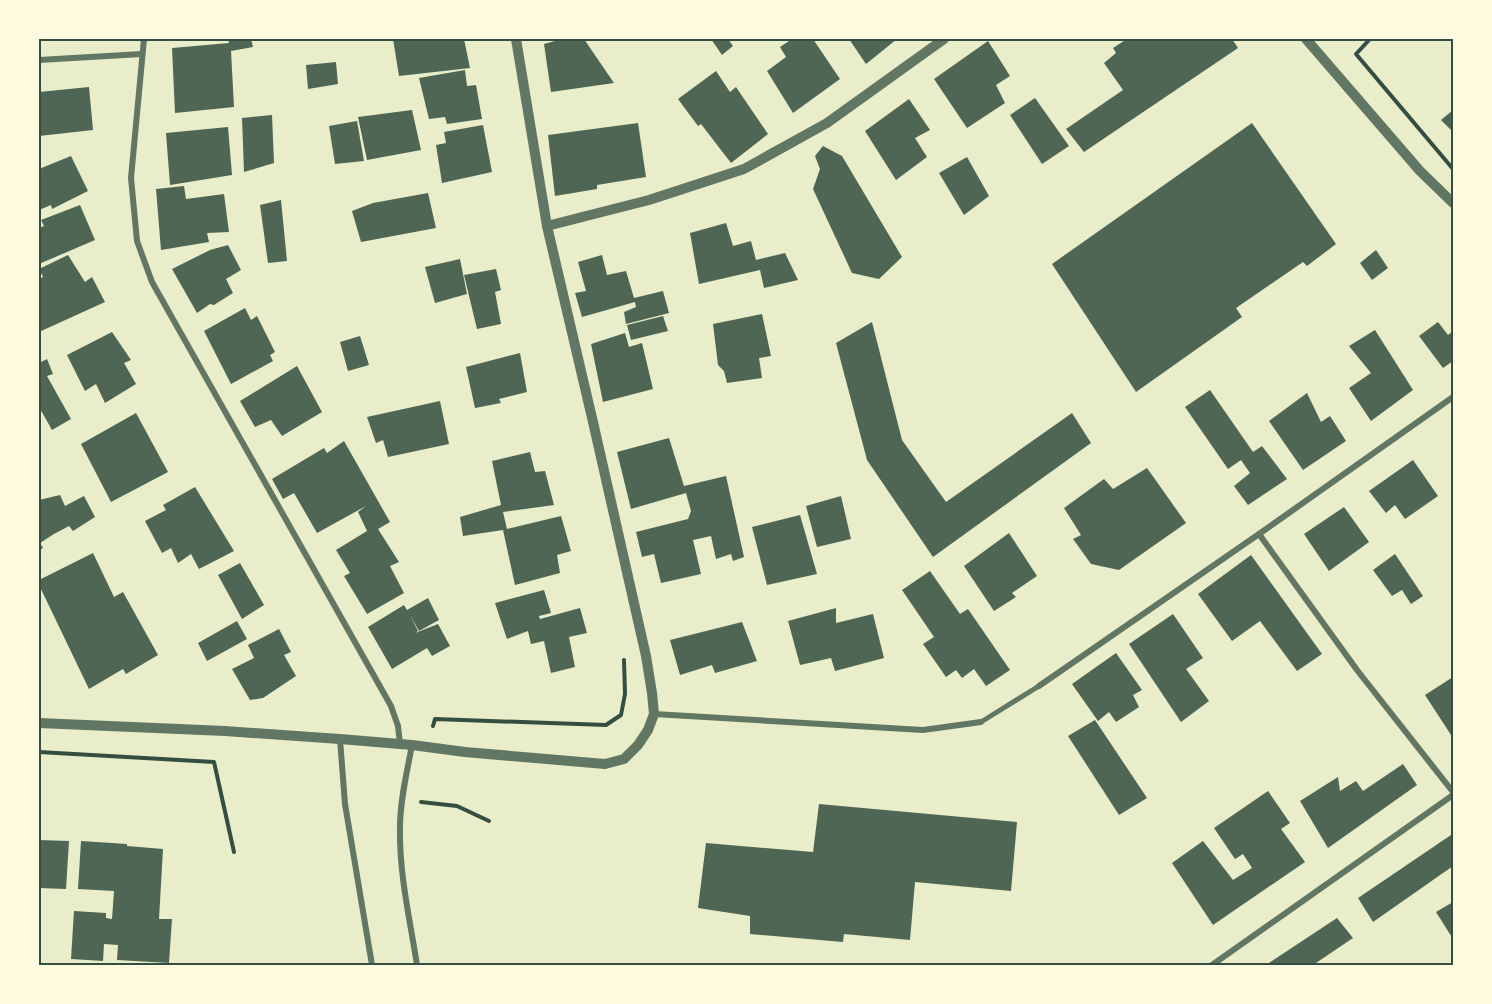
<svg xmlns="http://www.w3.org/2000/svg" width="1492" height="1004" viewBox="0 0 1492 1004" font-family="'Space Grotesk',sans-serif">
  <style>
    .building { fill: #4f6655 }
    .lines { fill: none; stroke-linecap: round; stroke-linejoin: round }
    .path { stroke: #344e41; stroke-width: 4 }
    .pedestrian { stroke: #617663; stroke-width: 5 }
    .minor { stroke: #617663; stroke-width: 6 }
    .tertiary { stroke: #617663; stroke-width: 10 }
    .neatline { fill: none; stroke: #344e41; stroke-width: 2 }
  </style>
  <rect width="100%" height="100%" fill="#e9edc9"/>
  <g class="building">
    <path d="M228,39H251L253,47L231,51L234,107L175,113L172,48L229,43Z"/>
    <path d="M393,39H464L470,68L399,76Z"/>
    <path d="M554,39H584L614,83L551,92L544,44L555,41Z"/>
    <path d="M711,39H728L733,46L722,55Z"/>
    <path d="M792,39H813L840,79L793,113L767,71L786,57L780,47Z"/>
    <path d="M849,39H897L866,64Z"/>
    <path d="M1127,39H1232L1238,48L1084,152L1066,129L1123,90L1104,63L1116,53L1113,48Z"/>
    <path d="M988,41L1010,76L996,85L1005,103L967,128L934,79Z"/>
    <path d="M336,62L338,84L308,89L306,65Z"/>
    <path d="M465,70L467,86L476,85L482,119L447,124L445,117L429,119L419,78Z"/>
    <path d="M716,71L730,92L736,87L768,134L731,163L701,124L698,126L678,99Z"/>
    <path d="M89,87L93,130L39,136V92Z"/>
    <path d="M1035,98L1069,146L1042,164L1010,115Z"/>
    <path d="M909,99L930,130L915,138L927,157L896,180L865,131Z"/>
    <path d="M412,110L421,150L367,160L358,117Z"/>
    <path d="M1453,110V132L1441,120Z"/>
    <path d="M272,115L274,163L244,172L242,118Z"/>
    <path d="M357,121L364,161L335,164L329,126Z"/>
    <path d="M638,123L646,177L597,185V189L555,196L548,135Z"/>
    <path d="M1252,123L1336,244L1307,266L1303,262L1236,308L1242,317L1136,392L1052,264Z"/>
    <path d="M483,125L492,172L442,183L436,145L446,143L444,132Z"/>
    <path d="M228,127L232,175L170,185L166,133Z"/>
    <path d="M823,146L842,156L902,257L879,279L852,273L813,189L820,169L815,156Z"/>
    <path d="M71,156L88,191L52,209L51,205L39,210V169Z"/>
    <path d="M967,157L989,196L964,215L939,173Z"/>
    <path d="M184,186L186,199L224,194L229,232L207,233L209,242L161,250L156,189Z"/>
    <path d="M428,193L436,228L361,242L352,211L373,203Z"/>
    <path d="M281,200L287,261L268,263L260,205Z"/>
    <path d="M80,205L95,240L39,264V228L44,226L41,220Z"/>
    <path d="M726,223L733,246L751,241L756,260L785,253L798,280L764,288L760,270L699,284L690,233Z"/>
    <path d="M228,245L241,270L226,279L233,293L214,305L210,304L197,313L172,269L210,250Z"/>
    <path d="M1376,250L1388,268L1372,280L1360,263Z"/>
    <path d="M68,255L85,282L92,277L105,302L39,332V279L43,277L39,269Z"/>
    <path d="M602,255L607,275L626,271L634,298L663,291L669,313L626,324L624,312L636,307L635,302L582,317L575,293L586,291L578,262Z"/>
    <path d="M460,259L467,294L435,303L425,267Z"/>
    <path d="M496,269L501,290L495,292L501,324L477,329L464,275Z"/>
    <path d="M245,308L251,320L257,316L275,352L270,355L273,361L231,384L204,331Z"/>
    <path d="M762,314L771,356L759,358L762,378L727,383L724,371L718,365L713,324Z"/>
    <path d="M663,316L668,331L631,340L627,325Z"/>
    <path d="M872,322L902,440L946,502L1072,413L1091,443L933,557L867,460L836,343Z"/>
    <path d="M1438,322L1448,335L1453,331V361L1443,368L1419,336Z"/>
    <path d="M1375,330L1413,390L1371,421L1349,388L1371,373L1349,346Z"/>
    <path d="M112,332L131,360L124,363L136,384L105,403L96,384L85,391L67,355Z"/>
    <path d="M625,333L629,347L642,343L653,389L603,402L591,344Z"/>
    <path d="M360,336L369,365L348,371L340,342Z"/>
    <path d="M520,353L527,392L499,399L501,403L475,408L466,367Z"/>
    <path d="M47,359L53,374L47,376L71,419L52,430L39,407V363Z"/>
    <path d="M297,366L322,412L282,436L271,420L255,427L240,401Z"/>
    <path d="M1210,390L1253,452L1262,446L1287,479L1248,505L1234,486L1250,473L1241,460L1228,469L1185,407Z"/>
    <path d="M1307,393L1321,422L1330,416L1346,441L1303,470L1269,421Z"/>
    <path d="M440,401L449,444L388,457L383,440L376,443L367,417Z"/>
    <path d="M136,413L168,472L111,502L81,444Z"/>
    <path d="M669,438L684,486L726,476L744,557L733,561L731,554L716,559L711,536L693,540L701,574L661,583L654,554L642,557L636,532L688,519L691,511L686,493L631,509L617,452Z"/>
    <path d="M344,441L390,522L378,529L399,562L390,566L404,593L367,614L344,576L350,573L336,550L367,531L358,512L366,506L317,533L294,493L283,499L272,479L324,448L327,453Z"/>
    <path d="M530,452L535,472L545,471L554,505L503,512L507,529L561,516L571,551L557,555L560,573L515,585L503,530L463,536L460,517L501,505L492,461Z"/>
    <path d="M1413,460L1438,496L1405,519L1395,505L1386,513L1369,491Z"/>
    <path d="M1147,468L1186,523L1119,570L1091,564L1073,539L1081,535L1064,508L1104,479L1113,489Z"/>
    <path d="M195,487L234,551L199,569L191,554L178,563L171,548L162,553L145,521L166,510L163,505Z"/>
    <path d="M60,495L65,506L84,496L95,517L73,531L69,526L54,534L40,543L43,548L39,550V500Z"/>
    <path d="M841,496L851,539L817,547L806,506Z"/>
    <path d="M1344,507L1369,542L1329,571L1304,534Z"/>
    <path d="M800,515L817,574L767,585L752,527Z"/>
    <path d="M1009,533L1037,576L1012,593L1016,597L994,611L964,566Z"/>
    <path d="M93,553L114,597L123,592L158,655L126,674L123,669L89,689L39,585V580Z"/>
    <path d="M1395,554L1423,596L1411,604L1402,590L1392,596L1373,570Z"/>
    <path d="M1251,555L1322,654L1297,671L1260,621L1232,641L1198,594Z"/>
    <path d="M240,563L264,605L242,619L218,575Z"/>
    <path d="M930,571L960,614L968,609L1010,670L986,686L974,669L962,678L956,670L946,677L923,644L934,637L902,590Z"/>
    <path d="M544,590L551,613L539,616L540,619L580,608L587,633L569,637L575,667L551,673L544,641L531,644L528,631L507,639L495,603Z"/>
    <path d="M428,598L439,620L419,631L410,615L418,631L415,633L438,624L450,646L432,656L427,648L392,669L368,627L404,605L407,610Z"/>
    <path d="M836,608V623L873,614L884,658L835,671L831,658L800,665L788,621Z"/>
    <path d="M1173,614L1203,658L1186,669L1209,701L1181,722L1129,644Z"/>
    <path d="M237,621L247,639L207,661L198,643Z"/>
    <path d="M742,622L757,661L715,673L712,665L680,675L670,640Z"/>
    <path d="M279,629L291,652L284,655L296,676L263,698L250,700L232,669L254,658L248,645Z"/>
    <path d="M1116,653L1142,690L1133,695L1139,707L1116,722L1109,712L1098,721L1072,684Z"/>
    <path d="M1453,677V738L1425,695Z"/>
    <path d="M1095,720L1147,798L1119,815L1068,736Z"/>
    <path d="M1403,764L1417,785L1328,848L1300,801L1338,777L1340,791L1356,781L1363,791Z"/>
    <path d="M1268,791L1290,823L1281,829L1305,862L1213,925L1172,863L1203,841L1233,880L1252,868L1243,854L1235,859L1214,828Z"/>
    <path d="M819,804L1017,822L1011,891L915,882L910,940L844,934L843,942L750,934V916L698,908L706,843L813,852Z"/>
    <path d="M1451,835L1453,838V866L1373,922L1358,898Z"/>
    <path d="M39,840L69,841L66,889L39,888Z"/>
    <path d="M81,841L127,844V846L163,849L159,919H172L169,963L117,960L118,945L104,944L103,961L71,959L74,911L106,913V918L112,919L114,891L78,889Z"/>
    <path d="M1453,902V939L1436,912Z"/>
    <path d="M1337,918L1353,938L1313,965H1266Z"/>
  </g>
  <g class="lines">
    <g class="path">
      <path d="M1370,39L1356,54L1453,169"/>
      <path d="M433,726L435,719L606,725L621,715L625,694L624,660"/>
      <path d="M39,752L214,762L234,852"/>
      <path d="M421,802L457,806L489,821"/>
    </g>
    <path class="pedestrian" d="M981,722L1039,686"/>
    <g class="minor">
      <path d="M144,39L131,178L137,241L152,282L391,706L398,726L400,744"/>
      <path d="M39,60L142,54"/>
      <path d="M1259,534L1357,670L1453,792"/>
      <path d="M1039,686L1259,534L1453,397"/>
      <path d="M654,714L923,730L981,722"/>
      <path d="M340,739L345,804L372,965"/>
      <path d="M412,745C407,772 400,800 400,827C399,874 410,920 417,965"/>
      <path d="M1212,965L1453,795"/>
    </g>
    <g class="tertiary">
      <path d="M1306,39L1420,171L1453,203"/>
      <path d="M547,226L649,200L744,169L827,123L944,39"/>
      <path d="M39,723L225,731L340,739L412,745L465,752L605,764L624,759L638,745L648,730L654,714L652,693L646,656L593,422L547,226L516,39"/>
    </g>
  </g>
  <rect width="1492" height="1004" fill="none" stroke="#fefae0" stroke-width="81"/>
  <rect x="40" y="40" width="1412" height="924" class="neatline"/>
</svg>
